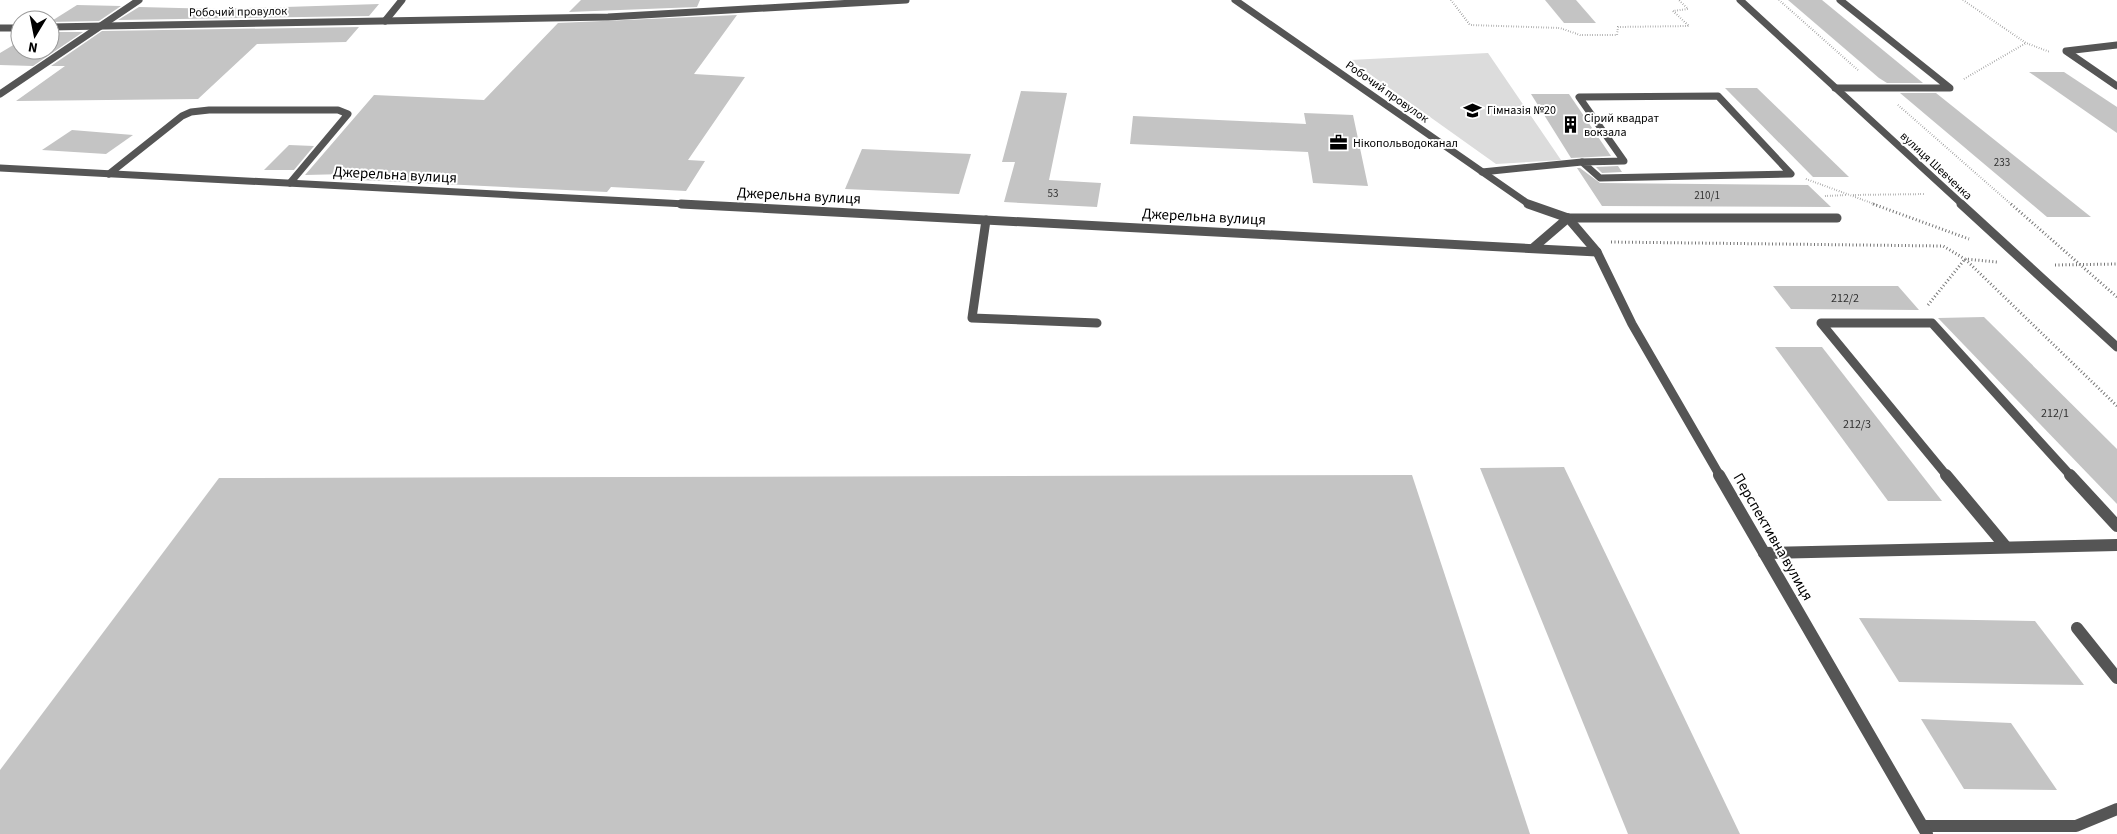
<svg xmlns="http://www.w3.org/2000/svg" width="2117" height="834" viewBox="0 0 2117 834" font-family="'Source Sans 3',sans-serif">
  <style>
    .green { fill: #dcdcdc }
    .building { fill: #c4c4c4 }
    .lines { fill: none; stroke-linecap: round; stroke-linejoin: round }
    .path-far1 { stroke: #777; stroke-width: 2; stroke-dasharray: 0.5 2; stroke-linecap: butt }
    .path { stroke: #777; stroke-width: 3; stroke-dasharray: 1 2.5; stroke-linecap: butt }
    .service-far2 { stroke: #555; stroke-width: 7 }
    .service-far1 { stroke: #555; stroke-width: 9 }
    .service { stroke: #555; stroke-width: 12 }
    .minor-far2 { stroke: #555; stroke-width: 7 }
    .minor-far1 { stroke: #555; stroke-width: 9 }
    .minor { stroke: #555; stroke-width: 12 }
    .tertiary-far1 { stroke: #555; stroke-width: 7 }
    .tertiary { stroke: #555; stroke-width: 9 }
    .labels { text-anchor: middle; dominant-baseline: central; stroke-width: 4; stroke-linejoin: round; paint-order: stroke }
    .far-number-label { font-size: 11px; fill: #313131 }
    .far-street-label { font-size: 12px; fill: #000; stroke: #fff }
    .far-poi-label { font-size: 12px; fill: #000; stroke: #fff; text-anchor: start }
    .number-label { font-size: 12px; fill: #313131 }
    .street-label { font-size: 15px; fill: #000; stroke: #fff }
  </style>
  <rect width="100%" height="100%" fill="#fff"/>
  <path class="green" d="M1488,53L1561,160L1496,164L1350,60Z"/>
  <g class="building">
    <path d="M581,0H700L697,7L569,12Z"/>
    <path d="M1545,0H1576L1596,23H1564Z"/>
    <path d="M1788,0H1822L1923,83H1887L1879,78Z"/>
    <path d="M379,4L369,16L118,20L139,7L219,9Z"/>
    <path d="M77,5L121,6L99,21L50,22Z"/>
    <path d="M737,15L694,74L745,77L688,160L705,161L686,191L611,187L607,192L566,190L340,179L346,174L305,175L374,95L484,100L558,23Z"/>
    <path d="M359,27L346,42L257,44L198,99L16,101L65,66H51L102,31Z"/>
    <path d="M50,32H83L33,66L0,65V53L20,41V50H50Z"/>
    <path d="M2029,72H2064L2117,107V133Z"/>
    <path d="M1725,88H1757L1849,177H1813Z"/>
    <path d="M1021,91L1067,93L1049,180L1101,183L1097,207L1004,202L1015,162H1002Z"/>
    <path d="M1900,93H1936L2091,217H2047Z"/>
    <path d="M1531,94H1569L1611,156L1571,158Z"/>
    <path d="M1304,113L1353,115L1368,186L1313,183L1308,152L1130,144L1133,116L1306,124Z"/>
    <path d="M72,130L133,135L106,154L42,150Z"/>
    <path d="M289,145L314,146L294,170H264Z"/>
    <path d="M862,149L971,154L959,194L845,189Z"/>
    <path d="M1618,166L1622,172L1602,173L1596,167Z"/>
    <path d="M1577,168H1580L1600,183L1808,185L1831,207L1602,206Z"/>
    <path d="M1773,286H1898L1919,310L1791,309Z"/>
    <path d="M1984,317L2117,449V504L1938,318Z"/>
    <path d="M1775,347H1822L1942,501H1888Z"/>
    <path d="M1564,467L1740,834H1628L1480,468Z"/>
    <path d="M1412,475L1530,834H0V770L219,478Z"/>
    <path d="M1859,618L2035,621L2084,685L1899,682Z"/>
    <path d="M1921,719L2011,723L2057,790L1964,789Z"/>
  </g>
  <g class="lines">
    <g class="path-far1">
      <path d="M1451,0L1470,25L1560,28L1580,35H1617L1618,27L1689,26L1673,11L1688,9L1679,0"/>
      <path d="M1779,0L1859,71"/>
      <path d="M1963,0L2026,43L2050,52"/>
      <path d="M1964,79L2026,43"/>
      <path d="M1898,105L2012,205"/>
      <path d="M1806,179L1877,205"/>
      <path d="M1853,195L1925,194"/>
      <path d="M1825,196L1847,195"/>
    </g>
    <g class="path">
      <path d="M1873,204L1969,239"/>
      <path d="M2011,204L2117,297"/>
      <path d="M1611,242L1943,246L1965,259L1997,262"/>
      <path d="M2055,265L2117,264"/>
      <path d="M1928,305L1965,259L2117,406"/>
    </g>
    <g class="service-far2">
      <path d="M2117,45L2066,51L2117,86"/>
      <path d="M1835,88H1950L1840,0"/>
      <path d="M1718,96L1791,174L1600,178L1582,162L1624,161L1579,97Z"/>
      <path d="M1482,172L1582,162"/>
    </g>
    <g class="service-far1">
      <path d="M1568,218H1837"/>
      <path d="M986,220L972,318L1097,323"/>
      <path d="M1947,476L1821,323H1932L2071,476"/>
    </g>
    <g class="service">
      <path d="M1946,475L2006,547"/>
      <path d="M2070,475L2117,526"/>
      <path d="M1764,553L2117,545"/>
      <path d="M2077,628L2117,678"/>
      <path d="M1923,826H2076L2117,809"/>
    </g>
    <g class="minor-far2">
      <path d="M1235,0L1530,205"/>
      <path d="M385,21L402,0"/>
      <path d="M50,27L608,17L906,0"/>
      <path d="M0,28H20"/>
      <path d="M0,94L139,0"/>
      <path d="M0,168L705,205"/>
      <path d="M109,174L182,116L191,112L209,110H338L348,114L290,183"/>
    </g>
    <g class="minor-far1">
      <path d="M681,204L1597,252"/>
      <path d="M1528,204L1568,218L1597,252L1632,324L1720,476"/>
      <path d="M1533,248L1568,218"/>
    </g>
    <path class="minor" d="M1719,475L1927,834"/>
    <path class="tertiary-far1" d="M1740,0L1963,205"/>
    <path class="tertiary" d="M1961,204L2117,347"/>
  </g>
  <defs>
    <symbol id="school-bare" viewBox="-9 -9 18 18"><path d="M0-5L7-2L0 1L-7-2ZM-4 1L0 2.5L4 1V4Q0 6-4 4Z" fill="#000" stroke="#fff" stroke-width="2.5" paint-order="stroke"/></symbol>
    <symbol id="building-bare" viewBox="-9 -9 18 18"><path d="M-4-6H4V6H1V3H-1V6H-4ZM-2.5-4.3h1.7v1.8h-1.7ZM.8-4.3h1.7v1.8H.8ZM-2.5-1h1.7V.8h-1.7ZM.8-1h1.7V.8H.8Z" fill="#000" stroke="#fff" stroke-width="2.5" paint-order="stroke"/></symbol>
    <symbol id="office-bare" viewBox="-9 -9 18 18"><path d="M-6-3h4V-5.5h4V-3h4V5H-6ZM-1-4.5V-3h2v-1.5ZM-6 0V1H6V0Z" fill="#000" stroke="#fff" stroke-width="2.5" paint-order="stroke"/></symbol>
  </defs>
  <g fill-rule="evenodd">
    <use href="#school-bare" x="1460" y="98" width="25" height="25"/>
    <use href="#building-bare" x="1558" y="112" width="25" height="25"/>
    <use href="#office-bare" x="1326" y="130" width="25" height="25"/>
  </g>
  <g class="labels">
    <g class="far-number-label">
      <text x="2002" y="162">233</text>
      <text x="1053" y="193">53</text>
      <text x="1707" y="195">210/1</text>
    </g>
    <g class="far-street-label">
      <text transform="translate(238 12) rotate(-1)">Робочий провулок</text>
      <text transform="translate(1387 92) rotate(35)">Робочий провулок</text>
      <text transform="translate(1936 166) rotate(43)">вулиця Шевченка</text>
    </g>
    <g class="far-poi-label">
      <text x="1487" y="110">Гімназія №20</text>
      <text x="1584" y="118">Сірий квадрат<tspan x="1584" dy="14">вокзала</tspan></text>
      <text x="1353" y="143">Нікопольводоканал</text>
    </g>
    <g class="number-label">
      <text x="1845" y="298">212/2</text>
      <text x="2055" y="413">212/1</text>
      <text x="1857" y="424">212/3</text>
    </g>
    <g class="street-label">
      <text transform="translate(395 175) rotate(3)">Джерельна вулиця</text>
      <text transform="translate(799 196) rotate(3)">Джерельна вулиця</text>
      <text transform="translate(1204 217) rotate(3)">Джерельна вулиця</text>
      <text transform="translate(1773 537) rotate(60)">Перспективна вулиця</text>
    </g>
  </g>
  <g transform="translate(35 35) rotate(190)"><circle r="24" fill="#ffffff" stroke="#999999"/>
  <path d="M0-4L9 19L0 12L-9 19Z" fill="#000000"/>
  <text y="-8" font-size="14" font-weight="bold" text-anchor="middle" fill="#000000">N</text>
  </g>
</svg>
